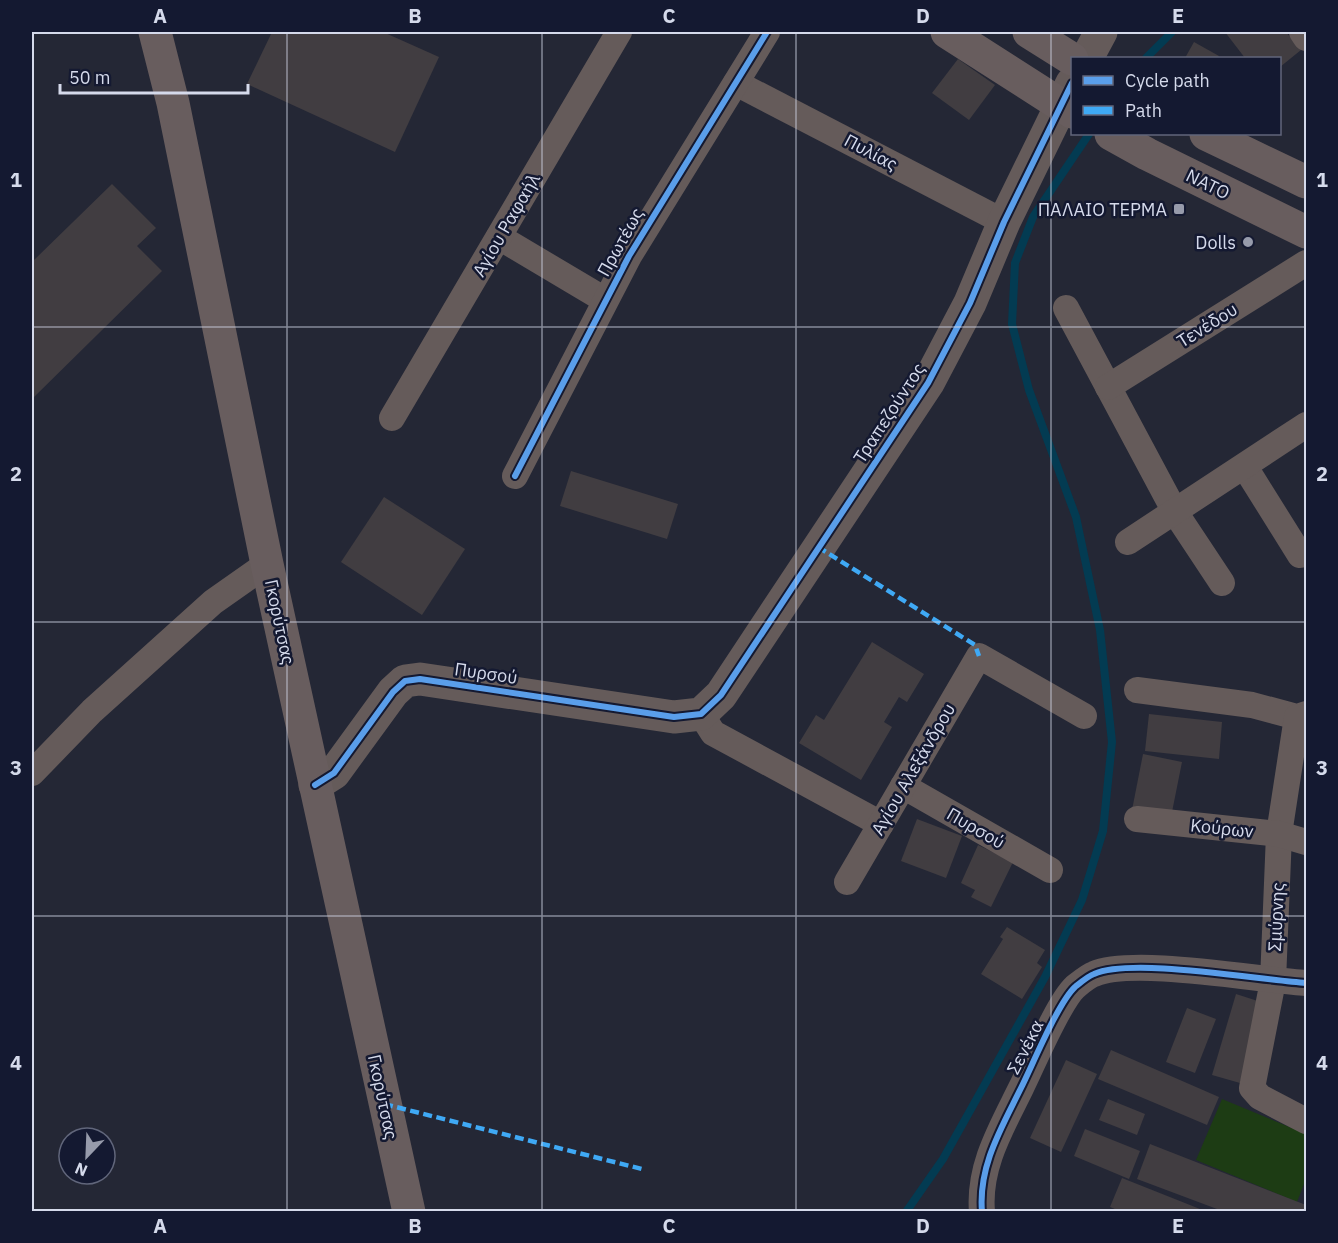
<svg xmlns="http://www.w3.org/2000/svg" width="1338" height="1243" viewBox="0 0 1338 1243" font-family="'IBM Plex Sans',sans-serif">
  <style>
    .green { fill: #1d3c14 }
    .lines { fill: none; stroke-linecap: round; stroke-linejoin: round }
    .stream { stroke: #033b52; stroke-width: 8 }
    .building { fill: #413d41 }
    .minor { stroke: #655b5a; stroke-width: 26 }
    .tertiary { stroke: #655b5a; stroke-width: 33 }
    .secondary { stroke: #685d5e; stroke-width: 33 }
    .quiet { stroke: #3fa9f5; stroke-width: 4.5; stroke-dasharray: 9 4.5; stroke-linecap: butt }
    .cycleway-casing { stroke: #141931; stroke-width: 10 }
    .cycleway { stroke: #5a9eea; stroke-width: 6 }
    .grid { fill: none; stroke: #d5daeb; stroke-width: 1.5; stroke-opacity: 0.55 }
    .poi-dot { fill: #979bab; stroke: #141931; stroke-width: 2 }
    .labels { text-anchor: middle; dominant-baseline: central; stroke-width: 5; stroke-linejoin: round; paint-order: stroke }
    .street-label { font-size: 18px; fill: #d5daeb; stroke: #141931 }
    .poi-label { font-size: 18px; fill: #d5daeb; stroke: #141931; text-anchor: end }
    .neatline { fill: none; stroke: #d5daeb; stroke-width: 2 }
    .grid-label { font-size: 20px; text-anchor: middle; font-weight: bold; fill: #d5daeb }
  </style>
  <rect width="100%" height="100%" fill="#242735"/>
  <path class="green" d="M1222,1099L1306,1134V1179L1297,1202L1196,1160Z"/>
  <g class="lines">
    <g class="stream">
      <path d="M1146,58L1172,32"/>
      <path d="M906,1212L943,1159L1045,977L1082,900L1103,831L1112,742L1100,630L1076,517L1029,390L1012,324L1015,263L1033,217L1089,134"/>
    </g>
  </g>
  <g class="building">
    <path d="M272,32H383L439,57L395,152L247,84Z"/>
    <path d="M1225,32H1286L1301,50L1280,67V58H1245Z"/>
    <path d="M1194,42L1219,56L1218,58H1185Z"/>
    <path d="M958,59L995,85L969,120L932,93Z"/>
    <path d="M112,184L156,228L137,246L162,271L32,399V262Z"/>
    <path d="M571,471L678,504L667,539L560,506Z"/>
    <path d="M384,497L465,549L422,615L341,562Z"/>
    <path d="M872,642L924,674L907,702L899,697L884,722L892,727L861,780L799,743L816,715L824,720Z"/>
    <path d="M1149,714L1222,722L1219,759L1145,751Z"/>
    <path d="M1143,754L1182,762L1171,817L1132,810Z"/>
    <path d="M917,819L962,836L946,878L901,861Z"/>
    <path d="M978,845L1013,862L991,907L971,897L975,890L961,883Z"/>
    <path d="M1007,927L1045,950L1037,963L1042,967L1022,999L981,974L1003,939L1000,937Z"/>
    <path d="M1236,994L1264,1003L1240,1083L1212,1075Z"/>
    <path d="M1187,1008L1216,1019L1195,1073L1166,1062Z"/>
    <path d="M1111,1050L1219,1097L1207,1125L1098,1079Z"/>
    <path d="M1066,1060L1097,1074L1061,1152L1030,1138Z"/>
    <path d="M1108,1099L1145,1114L1137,1135L1099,1120Z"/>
    <path d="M1085,1129L1140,1151L1129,1179L1074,1156Z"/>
    <path d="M1150,1144L1306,1205V1212H1225L1137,1179Z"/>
    <path d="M1122,1178L1205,1211V1212H1122L1110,1207Z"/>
  </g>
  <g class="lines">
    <g class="minor">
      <path d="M1302,32L1306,38"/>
      <path d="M736,83L1004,222"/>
      <path d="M499,237L605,300"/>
      <path d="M1066,308L1175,512L1222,583"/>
      <path d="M1108,387L1306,263"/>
      <path d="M392,418L619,32"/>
      <path d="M1245,467L1300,555"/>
      <path d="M515,476L629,256L767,32"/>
      <path d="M1128,542L1306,425"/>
      <path d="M1137,690L1252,705L1297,717L1306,714"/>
      <path d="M701,714L713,733L881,824"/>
      <path d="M1297,717L1279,834L1273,981L1252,1088L1260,1097L1306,1121"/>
      <path d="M32,773L92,711L213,602L267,564"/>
      <path d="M903,786L1050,870"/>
      <path d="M1137,819L1279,834L1306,842"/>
      <path d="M847,882L979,656L1084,716"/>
      <path d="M982,1212C978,1166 1002,1127 1021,1088C1033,1064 1058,1003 1075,987C1080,983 1088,976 1094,974C1133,957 1258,980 1306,983"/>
    </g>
    <g class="tertiary">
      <path d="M1087,58L1101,32"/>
      <path d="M315,785L334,773L393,692L405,681L420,679L674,717L701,714L721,695L928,383L970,303L1004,222L1072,83"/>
    </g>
    <g class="secondary">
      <path d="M155,32L173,103L267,564L409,1212"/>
      <path d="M947,32L1072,112"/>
      <path d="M1029,32L1072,59"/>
      <path d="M1111,134L1147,154L1306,232"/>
      <path d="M1206,134L1306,182"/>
    </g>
    <g class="quiet">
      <path d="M818,547L975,645L979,656"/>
      <path d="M384,1104L642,1169"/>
    </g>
    <defs>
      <g id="cycleway">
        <path d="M515,476L629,256L767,32"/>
        <path d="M315,785L334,773L393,692L405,681L420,679L674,717L701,714L721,695L928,383L970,303L1004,222L1072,83"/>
        <path d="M982,1212C978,1166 1002,1127 1021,1088C1033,1064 1058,1003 1075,987C1080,983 1088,976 1094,974C1133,957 1258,980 1306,983"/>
      </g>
    </defs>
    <use href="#cycleway" class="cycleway-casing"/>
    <use href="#cycleway" class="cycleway"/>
  </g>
  <path class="grid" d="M287,32V1212M542,32V1212M796,32V1212M1051,32V1212M32,327H1306M32,622H1306M32,916H1306"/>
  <g class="poi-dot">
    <rect x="1173" y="203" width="12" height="12" rx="3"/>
    <circle cx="1248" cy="242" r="6"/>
  </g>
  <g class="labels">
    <g class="street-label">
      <text transform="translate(871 152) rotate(28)">Πυλίας</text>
      <text transform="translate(1208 184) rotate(26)">ΝΑΤΟ</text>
      <text transform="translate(506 225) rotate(-60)">Αγίου Ραφαήλ</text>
      <text transform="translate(620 242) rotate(-61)">Πρωτέως</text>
      <text transform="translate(1207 325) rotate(-32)">Τενέδου</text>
      <text transform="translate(889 413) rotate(-57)">Τραπεζούντος</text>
      <text transform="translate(280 622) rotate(78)">Γκορύτσας</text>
      <text transform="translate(486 673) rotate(8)">Πυρσού</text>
      <text transform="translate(913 769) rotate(-60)">Αγίου Αλεξάνδρου</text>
      <text transform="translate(976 828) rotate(30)">Πυρσού</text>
      <text transform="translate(1222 828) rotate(6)">Κούρων</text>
      <text transform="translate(1276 917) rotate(-87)">Σμύρνης</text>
      <text transform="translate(1025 1047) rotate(-63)">Σενέκα</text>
      <text transform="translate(383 1097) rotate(78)">Γκορύτσας</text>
    </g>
    <g class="poi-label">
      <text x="1167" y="209">ΠΑΛΑΙΟ ΤΕΡΜΑ</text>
      <text x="1236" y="242">Dolls</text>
    </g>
  </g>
  <rect width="1338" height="1243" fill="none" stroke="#141931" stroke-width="66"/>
  <rect x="1071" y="57" width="210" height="78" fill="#141931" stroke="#61667b" stroke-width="1.5"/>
  <rect x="1083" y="76" width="30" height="9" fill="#5a9eea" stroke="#61667b" stroke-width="1.5"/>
  <text x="1125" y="87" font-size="18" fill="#d5daeb">Cycle path</text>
  <rect x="1083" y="106" width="30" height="9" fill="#3fa9f5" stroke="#61667b" stroke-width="1.5"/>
  <text x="1125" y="117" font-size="18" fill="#d5daeb">Path</text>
  <g transform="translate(87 1156) rotate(203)"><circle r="28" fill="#141931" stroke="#61667b" stroke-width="1.5"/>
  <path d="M0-4.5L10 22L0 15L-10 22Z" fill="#979bab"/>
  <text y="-9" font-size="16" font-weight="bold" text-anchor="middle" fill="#d5daeb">N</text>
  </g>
  <path d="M60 84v9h188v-9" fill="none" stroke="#d5daeb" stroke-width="3"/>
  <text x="69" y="84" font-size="18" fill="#d5daeb" stroke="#141931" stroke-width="4.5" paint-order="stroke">50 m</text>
  <rect x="33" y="33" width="1272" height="1177" class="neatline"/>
  <g class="grid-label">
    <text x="160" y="23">A</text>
    <text x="415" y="23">B</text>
    <text x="669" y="23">C</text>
    <text x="923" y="23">D</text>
    <text x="1178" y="23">E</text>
    <text x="16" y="187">1</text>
    <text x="1322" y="187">1</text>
    <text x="16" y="481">2</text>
    <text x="1322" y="481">2</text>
    <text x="16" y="775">3</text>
    <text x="1322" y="775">3</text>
    <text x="16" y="1070">4</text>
    <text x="1322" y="1070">4</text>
    <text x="160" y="1233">A</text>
    <text x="415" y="1233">B</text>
    <text x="669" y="1233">C</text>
    <text x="923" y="1233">D</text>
    <text x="1178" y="1233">E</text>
  </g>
</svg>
